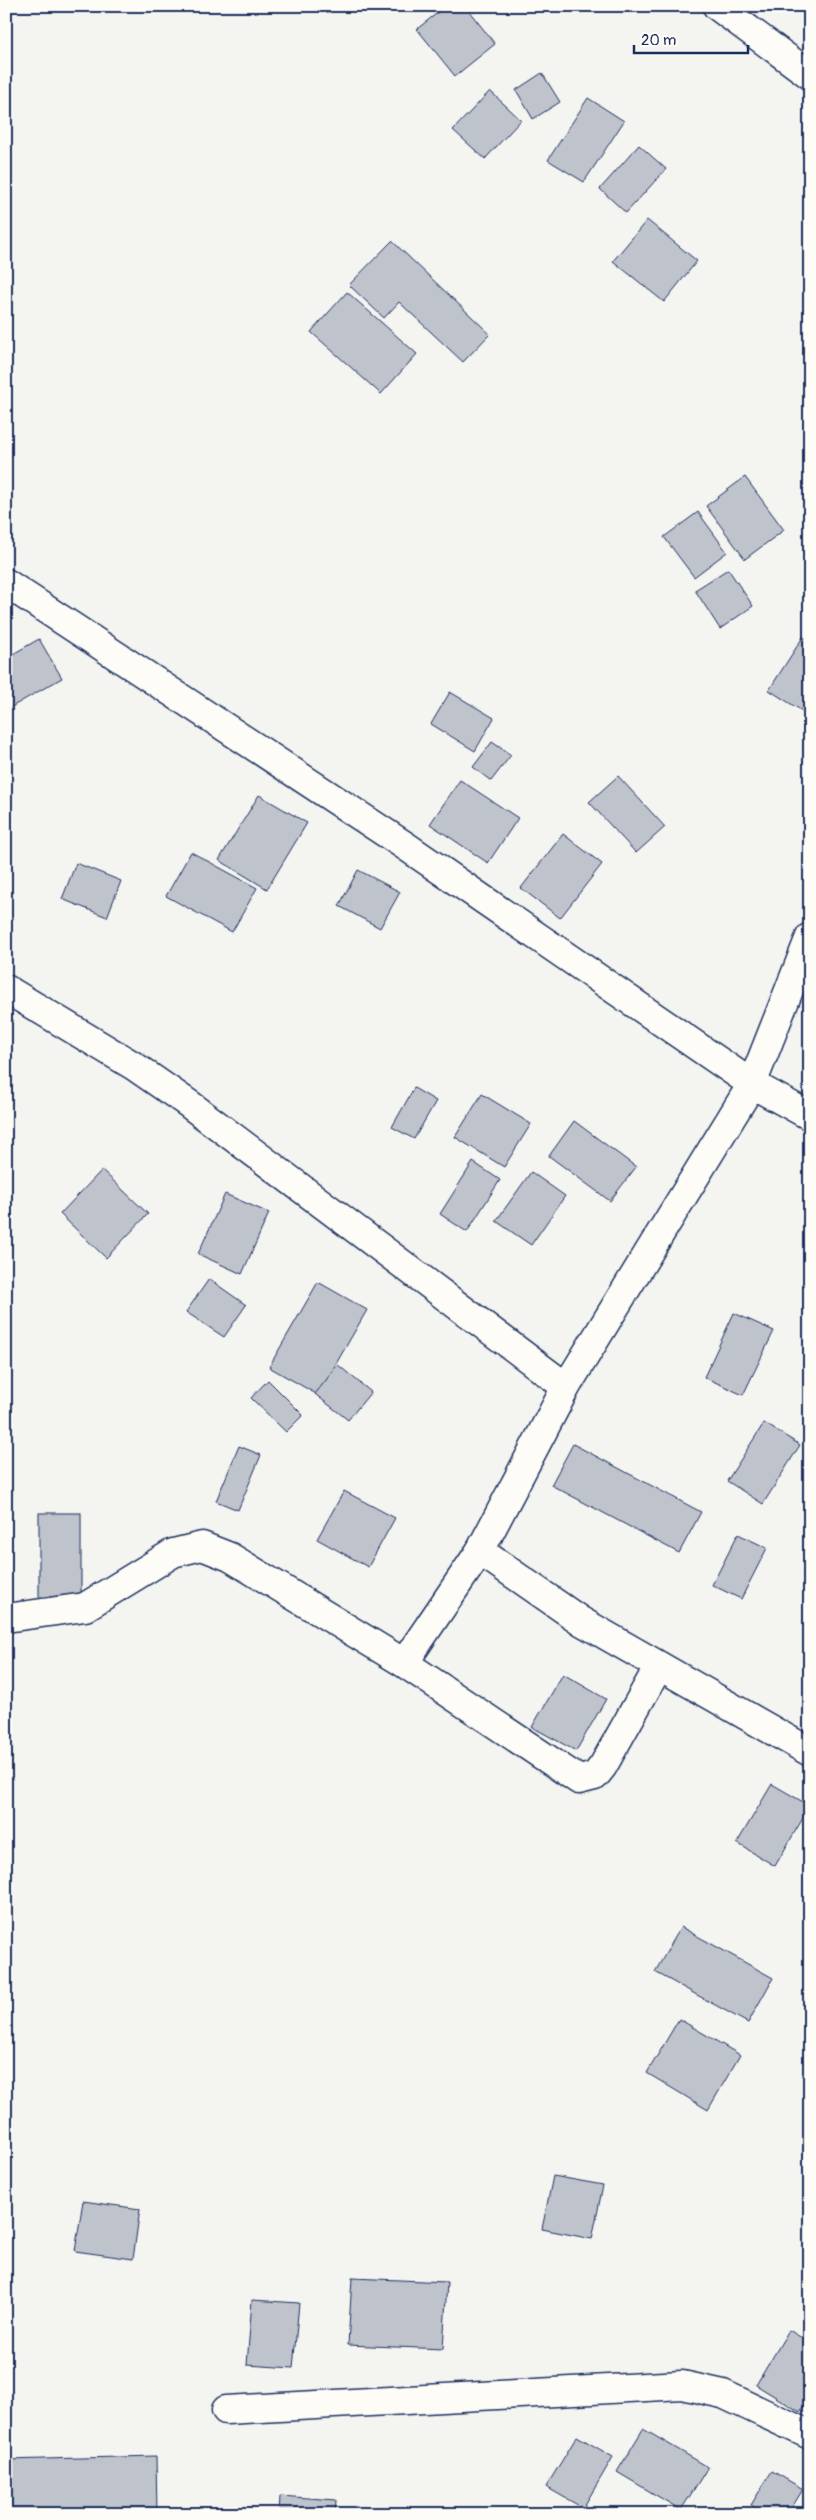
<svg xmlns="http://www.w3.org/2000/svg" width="816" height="2520" viewBox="0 0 816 2520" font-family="Pangolin,sans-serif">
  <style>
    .building { fill: #bfc3cc; stroke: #1b2f5e }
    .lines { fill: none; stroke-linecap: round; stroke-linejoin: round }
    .minor-casing { stroke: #1b2f5e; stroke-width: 31 }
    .minor { stroke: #fdfcf7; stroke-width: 28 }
  </style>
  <rect width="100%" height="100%" fill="#f4f4f1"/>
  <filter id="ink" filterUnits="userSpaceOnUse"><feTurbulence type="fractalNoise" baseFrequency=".02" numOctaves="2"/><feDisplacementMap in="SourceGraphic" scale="10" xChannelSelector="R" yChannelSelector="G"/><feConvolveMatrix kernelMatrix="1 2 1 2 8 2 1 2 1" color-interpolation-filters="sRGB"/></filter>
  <g filter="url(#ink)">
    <g class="building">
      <path d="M446,6H465L495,44L455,76L417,29Z"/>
      <path d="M542,73L560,102L533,119L516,90Z"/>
      <path d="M490,91L521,120L485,159L453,130Z"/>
      <path d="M588,98L624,121L584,182L548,160Z"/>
      <path d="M639,145L666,169L626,213L600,189Z"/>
      <path d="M647,220L697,261L664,302L613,261Z"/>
      <path d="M392,241L490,334L463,362L399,302L384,318L349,285Z"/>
      <path d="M347,292L417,354L381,394L311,332Z"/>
      <path d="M745,477L784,530L745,559L706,506Z"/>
      <path d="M698,512L727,552L694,577L664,537Z"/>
      <path d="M728,569L753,606L720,629L695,590Z"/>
      <path d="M803,637L810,641V716L769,690Z"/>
      <path d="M39,639L62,678L6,710V658Z"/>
      <path d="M450,692L494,718L475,751L431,724Z"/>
      <path d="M492,742L511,755L491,781L473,767Z"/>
      <path d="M618,776L665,827L636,853L589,802Z"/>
      <path d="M460,780L518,818L488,863L430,824Z"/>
      <path d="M259,795L307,823L267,889L219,860Z"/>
      <path d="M563,834L602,864L560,918L521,888Z"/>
      <path d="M191,852L257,888L232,932L166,896Z"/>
      <path d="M76,863L121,881L107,917L62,899Z"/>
      <path d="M358,870L400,892L380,928L339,906Z"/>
      <path d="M414,1088L436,1101L414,1139L392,1127Z"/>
      <path d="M482,1094L531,1124L504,1167L455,1137Z"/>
      <path d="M574,1121L636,1167L610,1201L549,1156Z"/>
      <path d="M473,1162L500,1180L467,1232L440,1214Z"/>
      <path d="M102,1170L148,1214L106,1258L60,1214Z"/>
      <path d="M531,1172L565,1196L531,1245L496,1221Z"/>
      <path d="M225,1194L269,1213L242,1274L198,1254Z"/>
      <path d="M209,1279L246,1305L224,1337L186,1312Z"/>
      <path d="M318,1282L367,1310L318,1395L269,1367Z"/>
      <path d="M734,1313L774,1331L743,1395L704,1377Z"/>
      <path d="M338,1365L371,1392L348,1420L315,1394Z"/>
      <path d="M268,1380L303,1415L286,1432L251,1398Z"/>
      <path d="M764,1423L800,1445L763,1504L727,1481Z"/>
      <path d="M573,1444L701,1512L679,1553L551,1485Z"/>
      <path d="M239,1446L261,1455L238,1510L216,1501Z"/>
      <path d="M344,1491L395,1518L368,1567L317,1539Z"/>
      <rect x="39" y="1513" width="42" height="84"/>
      <path d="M738,1534L767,1548L741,1599L712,1585Z"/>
      <path d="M563,1674L606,1699L576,1751L532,1727Z"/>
      <path d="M772,1784L810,1806L775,1866L737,1843Z"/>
      <path d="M681,1927L773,1978L748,2023L655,1972Z"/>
      <path d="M679,2019L740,2055L708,2110L647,2073Z"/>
      <path d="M553,2176L603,2185L592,2239L542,2229Z"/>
      <path d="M83,2201L140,2209L133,2259L75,2251Z"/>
      <path d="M352,2278L447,2282L443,2349L348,2345Z"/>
      <path d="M252,2300L299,2303L293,2368L247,2365Z"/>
      <path d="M789,2330L810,2343V2396L800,2412L756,2385Z"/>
      <path d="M643,2429L708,2467L681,2510L617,2472Z"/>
      <path d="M577,2436L613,2457L583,2508L546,2487Z"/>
      <path d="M156,2456L157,2514H6V2460Z"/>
      <path d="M772,2471L803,2489L788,2514H765L751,2505Z"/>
      <path d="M280,2496L336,2500L335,2514H279Z"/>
    </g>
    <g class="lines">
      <defs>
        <g id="minor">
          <path d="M717,6L810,75"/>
          <path d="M6,583L407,847L752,1084L810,1116"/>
          <path d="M6,989L134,1066L189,1104L566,1387"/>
          <path d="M480,1551L581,1621L810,1752"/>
          <path d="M6,1618L85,1607L173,1553L202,1546L230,1557L404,1663L579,1780L595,1776L603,1766L659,1666"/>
          <path d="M404,1663L480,1551L566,1387L752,1084L810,937"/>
          <path d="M226,2410L682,2385L723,2394L810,2435"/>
        </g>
      </defs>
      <use href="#minor" class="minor-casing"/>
      <use href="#minor" class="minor"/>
    </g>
  </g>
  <rect width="816" height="2520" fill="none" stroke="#fdfcf7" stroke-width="25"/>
  <rect x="12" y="12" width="791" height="2495" fill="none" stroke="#1b2f5e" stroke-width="2" filter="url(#ink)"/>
  <path d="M634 45v8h114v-8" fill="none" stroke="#1b2f5e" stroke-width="2.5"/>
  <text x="641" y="45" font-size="15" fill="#1b2f5e" stroke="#fdfcf7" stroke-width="4" paint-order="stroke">20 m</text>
</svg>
